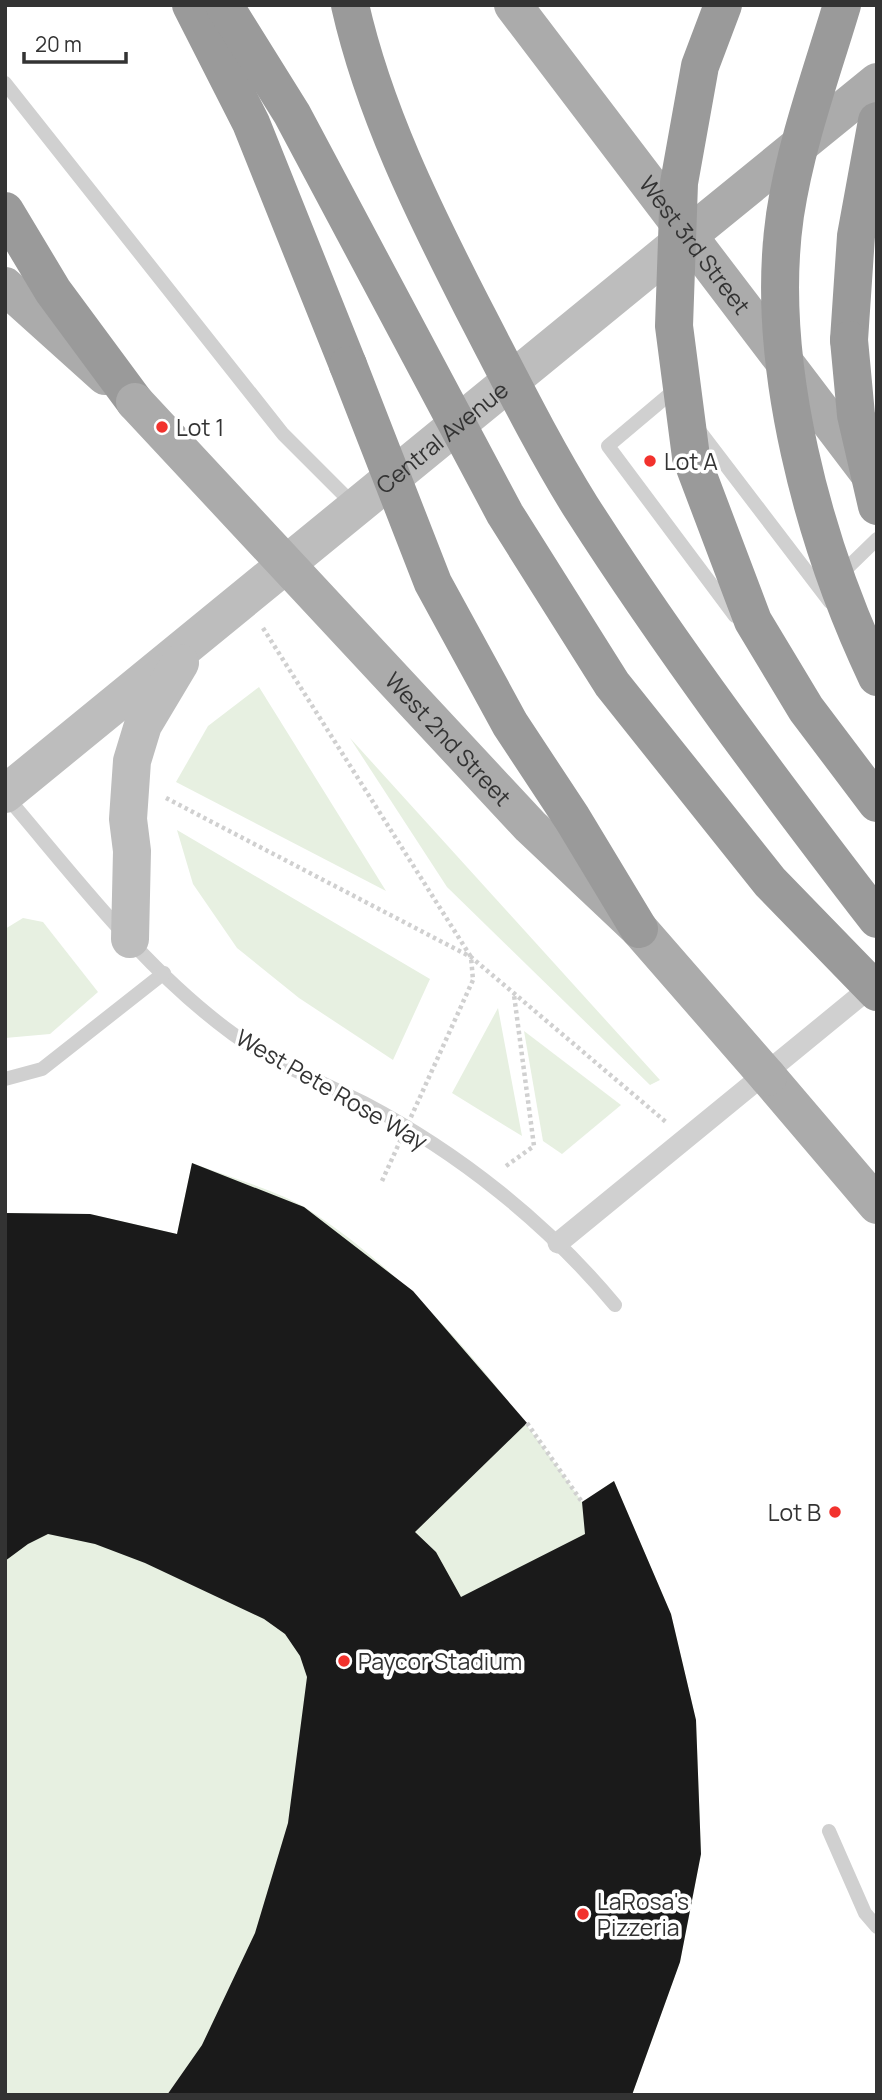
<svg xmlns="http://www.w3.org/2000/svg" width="882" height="2100" viewBox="0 0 882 2100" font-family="Manrope,sans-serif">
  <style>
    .green { fill: #e7f0e1 }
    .building { fill: #1a1a1a }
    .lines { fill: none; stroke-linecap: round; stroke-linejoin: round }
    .path { stroke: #d0d0d0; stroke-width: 4.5; stroke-dasharray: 3.5 3.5; stroke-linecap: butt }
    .service { stroke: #d0d0d0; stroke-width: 14 }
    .pedestrian { stroke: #d0d0d0; stroke-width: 21 }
    .secondary { stroke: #bdbdbd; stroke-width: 38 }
    .primary { stroke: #ababab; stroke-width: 38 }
    .motorway { stroke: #9a9a9a; stroke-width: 38 }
    .path-bridge { stroke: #d0d0d0; stroke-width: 4.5; stroke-dasharray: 3.5 3.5; stroke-linecap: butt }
    .primary-bridge { stroke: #ababab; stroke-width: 38 }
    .motorway-bridge { stroke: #9a9a9a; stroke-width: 38 }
    .poi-dot { fill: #f2322d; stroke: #fff; stroke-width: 2.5 }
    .labels { text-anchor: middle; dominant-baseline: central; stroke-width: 7; stroke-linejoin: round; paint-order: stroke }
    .street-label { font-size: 23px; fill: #333; stroke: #fff }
    .poi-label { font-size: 23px; fill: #333; stroke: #fff; text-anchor: start }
  </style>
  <rect width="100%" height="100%" fill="#fff"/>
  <g class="green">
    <path d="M259,687L386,891L176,782L208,726Z"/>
    <path d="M350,738L660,1080L650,1085L447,887Z"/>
    <path d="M177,830L430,979L393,1060L299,998L237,948L193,884Z"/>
    <path d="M23,918L43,922L98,992L50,1034L5,1038V929Z"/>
    <path d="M498,1008L522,1136L452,1093Z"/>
    <path d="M524,1031L621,1105L562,1154L543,1141Z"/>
    <path d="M192,1163C223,1175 279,1191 306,1208C420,1281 505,1392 582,1502L614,1481L671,1614L696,1720L701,1854L680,1962L632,2095H5V1213L90,1214L177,1234Z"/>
  </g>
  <path class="building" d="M192,1163L304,1207L413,1291L527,1423L415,1532L436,1552L461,1597L585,1534L582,1502L614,1481L671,1614L696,1720L701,1854L680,1962L632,2095H167L202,2045L255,1933L288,1823L307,1677L300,1656L285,1634L264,1619L145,1563L95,1544L48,1534L28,1544L5,1561V1213L90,1214L177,1234Z"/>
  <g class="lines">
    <g class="path">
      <path d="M263,628L471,957L473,980"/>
      <path d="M166,798L471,957L666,1122"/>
      <path d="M506,1166L534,1146L514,995"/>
      <path d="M527,1423L582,1502"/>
    </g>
    <g class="service">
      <path d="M5,83L283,434L355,506"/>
      <path d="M678,401L671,393L608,446L735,616"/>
      <path d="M698,429L830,602"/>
      <path d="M840,575L877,539"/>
      <path d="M6,796C76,878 145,970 233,1034C273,1063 320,1081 364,1103C459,1153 547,1223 615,1305"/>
      <path d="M5,1079L42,1069L164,973"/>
      <path d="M829,1831L865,1913L877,1927"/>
    </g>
    <path class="pedestrian" d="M558,1243L877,982"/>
    <g class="secondary">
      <path id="s1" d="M5,794L689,235"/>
      <path d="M130,939L132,851L128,819L132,761L143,725L180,663"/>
    </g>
    <g class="primary">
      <path id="s2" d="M513,5L874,480"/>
      <path d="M689,235L877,82"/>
      <path d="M5,286L105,376"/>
      <path d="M768,1077L877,1205"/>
    </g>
    <g class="motorway">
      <path d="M191,5L251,123L348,365"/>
      <path d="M5,211L53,291L135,402"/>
      <path d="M849,340L856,236L877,121"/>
      <path d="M691,457L753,621L806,709L877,803"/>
    </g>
    <path class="path-bridge" d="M382,1181L473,980"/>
    <path class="primary-bridge" id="s3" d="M135,402L530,826L639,929L768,1077"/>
    <g class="motorway-bridge">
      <path d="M224,5L292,114L505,514L612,684L770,882L877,992"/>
      <path d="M350,5C374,111 423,210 472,306C507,373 541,443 581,507C672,649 774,785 877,919"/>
      <path d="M842,5C821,75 796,143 785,215C764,362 814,544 877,677"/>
      <path d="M849,340L856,415L877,506"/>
      <path d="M348,365L433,583L510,724L572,818L639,929"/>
      <path d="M691,457L674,326L679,183L700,66L723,5"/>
    </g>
  </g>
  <g class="poi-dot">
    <circle cx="162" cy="427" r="7"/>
    <circle cx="650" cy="461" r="7"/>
    <circle cx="835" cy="1512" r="7"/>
    <circle cx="344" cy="1661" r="7"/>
    <circle cx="583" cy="1914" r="7"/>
  </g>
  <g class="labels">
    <g class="street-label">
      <text stroke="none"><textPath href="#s2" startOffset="301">West 3rd Street</textPath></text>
      <text stroke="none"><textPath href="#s1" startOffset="564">Central Avenue</textPath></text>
      <text stroke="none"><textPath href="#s3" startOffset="460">West 2nd Street</textPath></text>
      <text transform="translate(332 1089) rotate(30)">West Pete Rose Way</text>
    </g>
    <g class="poi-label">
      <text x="176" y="427">Lot 1</text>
      <text x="664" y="461">Lot A</text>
      <text x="821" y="1512" text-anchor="end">Lot B</text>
      <text x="358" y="1661">Paycor Stadium</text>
      <text x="597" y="1901">LaRosa's<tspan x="597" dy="26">Pizzeria</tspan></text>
    </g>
  </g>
  <rect width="882" height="2100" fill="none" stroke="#333333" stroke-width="14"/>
  <path d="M24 52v10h102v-10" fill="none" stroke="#333333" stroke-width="3.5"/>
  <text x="35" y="52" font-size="21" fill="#333333" stroke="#ffffff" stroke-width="5" paint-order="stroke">20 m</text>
</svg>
